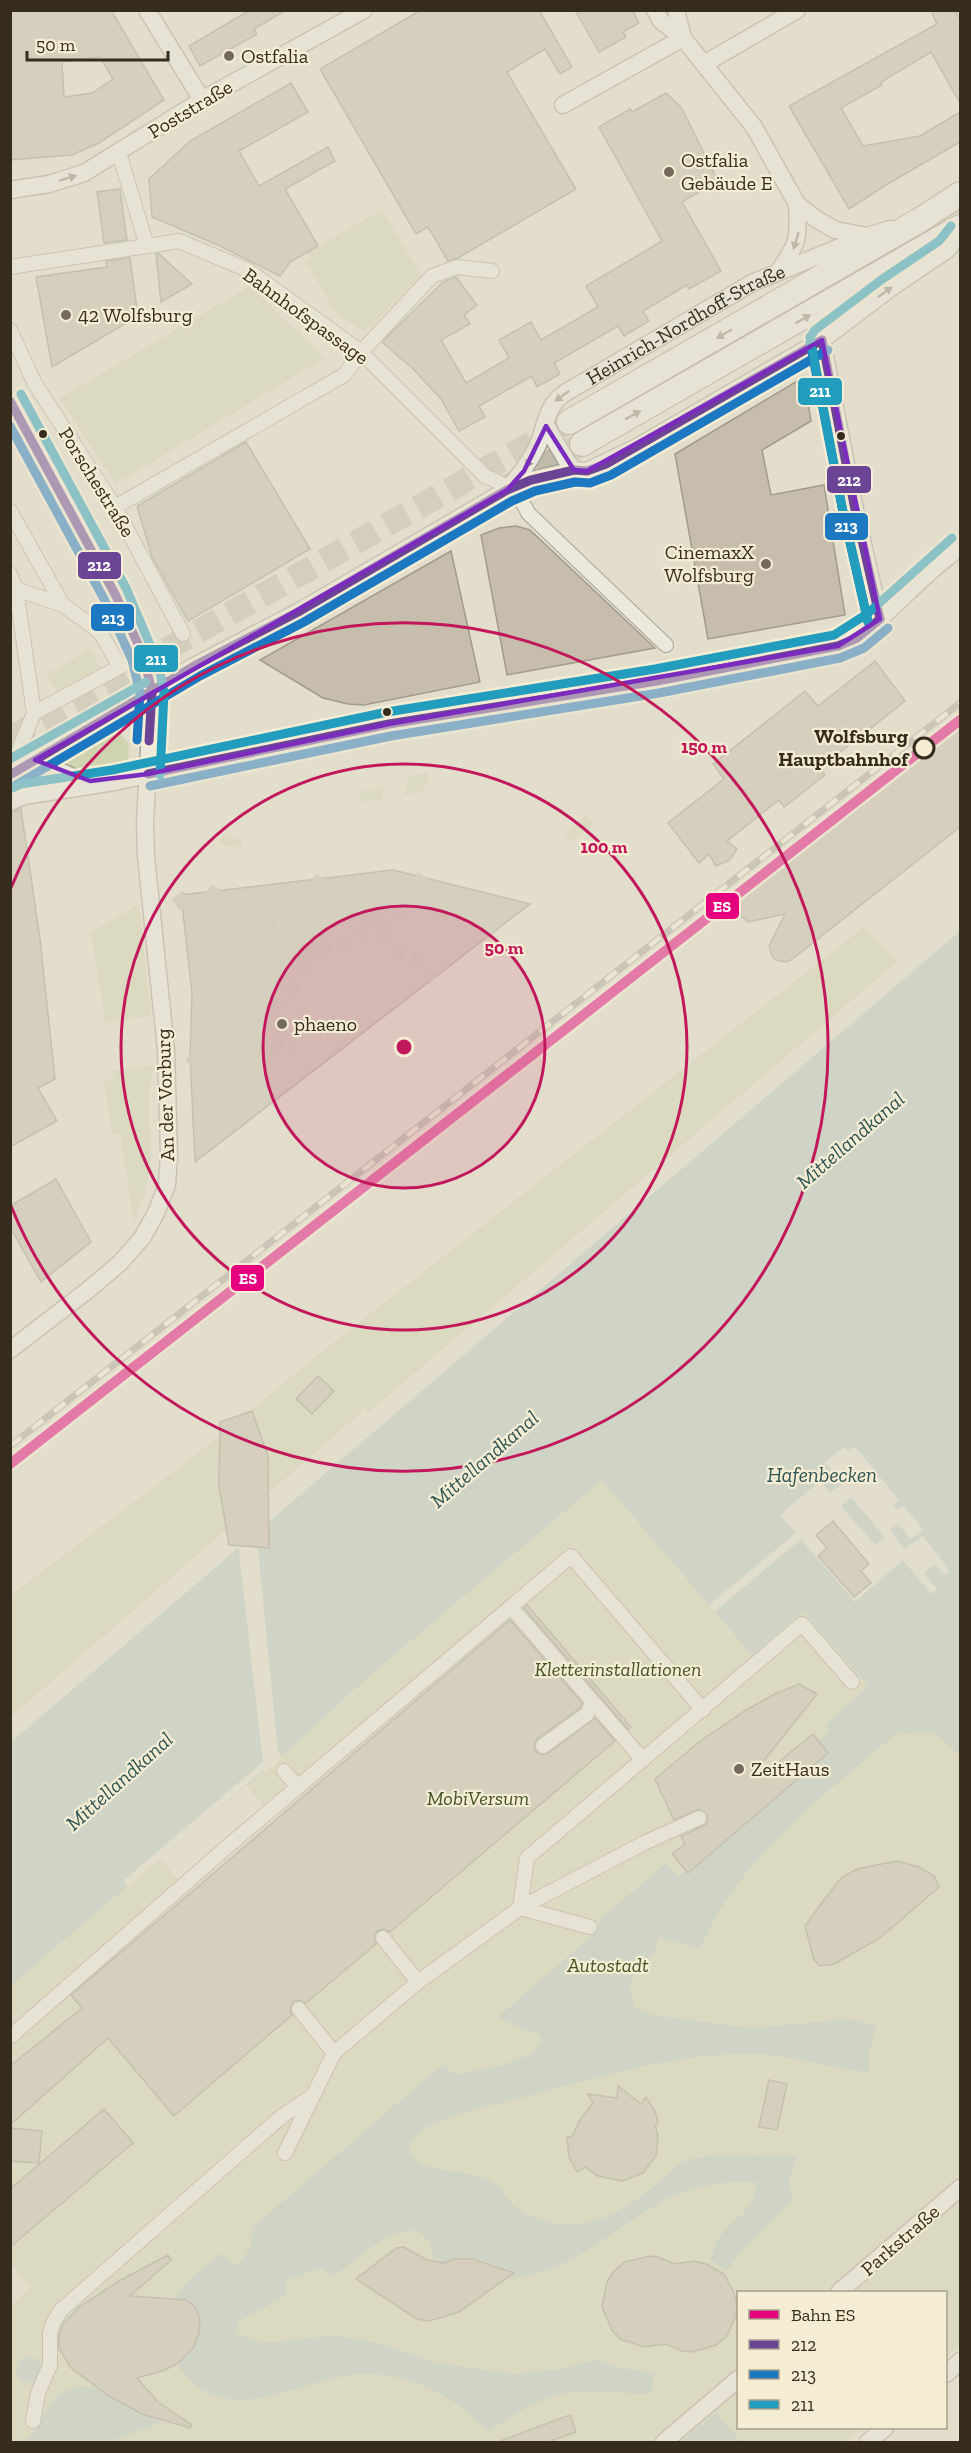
<svg xmlns="http://www.w3.org/2000/svg" width="971" height="2453" viewBox="0 0 971 2453" font-family="'Zilla Slab',serif">
  <style>
    .green { fill: #d0d3af }
    .water { fill: #b8c8bf }
    .pier { fill: #e3decc; fill-rule: evenodd }
    .building { fill: #c7bdad; stroke: #a39a8c; stroke-width: 1.5; fill-rule: evenodd }
    .lines { fill: none; stroke-linecap: round; stroke-linejoin: round }
    .pedestrian-tunnel { stroke: #c0baa9; stroke-width: 14; stroke-dasharray: 14 7; stroke-linecap: butt }
    .secondary-tunnel { stroke: #c0baa9; stroke-width: 24; stroke-dasharray: 24 12; stroke-linecap: butt }
    .pedestrian-casing { stroke: #a8a396; stroke-width: 16 }
    .minor-casing { stroke: #a8a396; stroke-width: 19 }
    .secondary-casing { stroke: #989286; stroke-width: 26 }
    .pedestrian { stroke: #ebe8de; stroke-width: 14 }
    .minor { stroke: #ebe8de; stroke-width: 16 }
    .secondary { stroke: #ebe8de; stroke-width: 24 }
    .rail-casing { stroke: #aaa79e; stroke-width: 7 }
    .rail { stroke: #f4edd3; stroke-width: 4.5; stroke-dasharray: 14; stroke-linecap: butt }
    .bus-1-casing { stroke: #f4edd3; stroke-width: 14 }
    .bus-2-casing { stroke: #f4edd3; stroke-width: 14 }
    .bus-3-casing { stroke: #f4edd3; stroke-width: 14 }
    .bus-1 { stroke: #6c4495; stroke-width: 9 }
    .bus-2 { stroke: #1c78c0; stroke-width: 9 }
    .bus-3 { stroke: #239dbd; stroke-width: 9 }
    .rail-1-casing { stroke: #f4edd3; stroke-width: 15 }
    .rail-1 { stroke: #e5007d; stroke-width: 10 }
    .oneway { fill: #908a7e }
    .marked { fill: none; stroke: #7b2cbf; stroke-width: 4.5; stroke-linejoin: round }
    .ring { fill: none; stroke: #c2185b; stroke-width: 3 }
    .poi-dot { fill: #736a5b; stroke: #f4edd3; stroke-width: 2 }
    .bus-dot { fill: #362c1e; stroke: #f4edd3; stroke-width: 2 }
    .stop-dot { fill: #f4edd3; stroke: #362c1e; stroke-width: 3 }
    .labels { text-anchor: middle; dominant-baseline: central; stroke-width: 4.5; stroke-linejoin: round; paint-order: stroke }
    .poi-label { font-size: 20px; fill: #362c1e; stroke: #f4edd3; text-anchor: start }
    .street-label { font-size: 20px; fill: #362c1e; stroke: #f4edd3 }
    .stop-label { font-size: 20px; font-weight: bold; fill: #362c1e; stroke: #f4edd3; text-anchor: end }
    .park-label { font-size: 20px; font-style: italic; fill: #445226; stroke: #f4edd3 }
    .water-label { font-size: 21px; font-style: italic; fill: #2e5555; stroke: #f4edd3 }
    .centre { fill: #c2185b; stroke: #f4edd3; stroke-width: 3 }
    .ring-label { font-size: 18px; text-anchor: middle; font-weight: bold; fill: #c2185b; stroke: #f4edd3; stroke-width: 4.5; stroke-linejoin: round; paint-order: stroke }
    .line-badge { stroke: #f4edd3; stroke-width: 2 }
    .badge-label { font-size: 16px; text-anchor: middle; font-weight: bold; fill: #fff }
  </style>
  <rect width="100%" height="100%" fill="#e3decc"/>
  <g class="green">
    <path d="M960,205V215L788,315L784,307Z"/>
    <path d="M382,210L421,275L365,332L337,314L305,261L311,258L307,252Z"/>
    <path d="M250,286L325,358L116,484L60,398Z"/>
    <path d="M90,649L103,671L60,697L47,674Z"/>
    <path d="M119,733L129,743L128,764C100,773 83,782 59,761L107,734Z"/>
    <path d="M428,772L430,776L422,791L404,795L408,777Z"/>
    <path d="M384,786L382,799L362,802L359,792Z"/>
    <path d="M585,815L593,823L592,827L571,841L565,836Z"/>
    <path d="M226,833L242,841V848L218,844Z"/>
    <path d="M139,904L151,1016L105,1023L91,932Z"/>
    <path d="M864,927L897,962L368,1413L365,1409L356,1417L11,1717L10,1596L215,1440L320,1353Z"/>
    <path d="M154,1065L149,1092L150,1165L146,1189L134,1223L120,1134H112L104,1081L113,1079L112,1071Z"/>
    <path d="M960,1216V2344L946,2357V2292H738V2428H863L845,2442H11V2305L30,2288L11,2265L10,2045L298,1798L297,1785L267,1810L246,1785L294,1745L374,1672L602,1480Z"/>
    <path d="M160,1858L181,1883L11,2027V1985Z"/>
  </g>
  <g class="water">
    <path d="M960,931V1756L933,1731L902,1734L899,1731C828,1792 736,1860 700,1949L659,1937L654,1953L638,1967L630,1985L632,1999L635,2007L651,2015L742,2027H766L840,2020L860,2021L876,2026L869,2052V2072C828,2069 789,2053 748,2054C670,2054 595,2078 521,2098C491,2106 437,2114 415,2137C410,2141 409,2148 411,2154C422,2173 458,2170 478,2176C506,2184 500,2196 519,2210C528,2216 542,2220 553,2223C596,2232 632,2204 663,2179C670,2174 676,2164 684,2161C710,2152 768,2157 798,2156L789,2177L792,2200L739,2253L727,2271L710,2259C714,2251 717,2239 723,2233C739,2214 754,2211 756,2182C723,2180 692,2186 663,2201C613,2228 568,2276 508,2278L515,2273C487,2263 460,2246 436,2272C430,2189 367,2252 334,2276L320,2268L286,2281L287,2295L238,2322L235,2333L264,2343L329,2336L353,2338L385,2345L436,2363L513,2374L563,2369L596,2360L621,2368L655,2373L650,2394C620,2394 586,2387 556,2395C532,2402 509,2418 488,2431C454,2397 422,2378 373,2374C315,2369 236,2432 187,2377C176,2365 173,2357 173,2341C173,2329 172,2316 174,2304C176,2286 209,2264 223,2253L228,2261L234,2264L241,2262L251,2246L253,2227L443,2064L450,2072L460,2074L503,2065L532,2054L542,2041L538,2033L524,2030L498,2017L594,1934L602,1918L666,1863L678,1877L820,1757L812,1747L830,1731L826,1725L868,1686L803,1611L752,1655L602,1480L374,1672L294,1745L11,1985V1742Z"/>
    <circle cx="29" cy="2370" r="13"/>
    <path d="M79,2386L96,2388L142,2414L162,2420L153,2426L107,2442H24C47,2422 44,2394 79,2386Z"/>
    <path d="M716,2413L741,2442H681Z"/>
  </g>
  <g class="pier">
    <path d="M844,1447L849,1452L855,1447L875,1470L868,1475L873,1482L880,1477L899,1500L893,1505L898,1510L904,1506L923,1529L911,1539L898,1524L890,1530L905,1549L923,1536L950,1571L944,1575L935,1564L924,1573L937,1589L931,1594L903,1560L855,1602L801,1539L715,1611L709,1605L796,1533L780,1515L820,1481L830,1493L842,1484L825,1462ZM851,1497L885,1537L875,1545L841,1506ZM833,1521L869,1564L861,1571L819,1556L827,1548L816,1535Z"/>
    <path d="M256,1528L278,1752L281,1756L279,1761L265,1773L263,1770L128,1886L123,1881L263,1762L238,1543Z"/>
  </g>
  <g class="building">
    <path d="M10,10H111L164,100L99,143L72,155L10,160ZM100,57L113,79L92,93L64,97L62,62Z"/>
    <path d="M250,10H286L254,29L257,34L200,66L189,46Z"/>
    <path d="M421,10H539L572,67L560,74L545,49L507,72L576,189L458,258L448,261L428,227L416,234L320,69Z"/>
    <path d="M575,10H632L639,23L623,32L626,37L599,52Z"/>
    <path d="M931,10H955L960,20V103L931,52L881,82L882,85L841,108L863,146L920,136L960,112V142L886,185L849,209L789,106L937,24Z"/>
    <path d="M291,83L308,112L239,151L259,186L328,147L335,161L285,189L318,246L290,262L280,276L220,246L152,217L149,179L190,141Z"/>
    <path d="M666,93L681,107L718,181L682,202L721,271L689,289L687,285L643,311L649,321L624,336L618,326L554,363L560,374L537,387L532,376L479,406L485,417L459,431L441,399L413,369L383,343L384,340L443,282L456,277L477,305L464,315L470,324L441,340L466,383L509,358L499,340L531,322L541,340L598,307L586,286L662,241L599,127L630,109L632,112Z"/>
    <path d="M120,189L127,240L104,243L97,192Z"/>
    <path d="M158,253L192,284L161,302L156,254Z"/>
    <path d="M130,258L138,316L52,367L36,277L107,267L106,261Z"/>
    <path d="M804,377L811,421L762,450L771,495L824,485L845,615L708,639L675,454Z"/>
    <path d="M246,442L310,549L188,621L152,557L137,506Z"/>
    <path d="M516,526L530,530L655,648L507,675L481,535L499,528Z"/>
    <path d="M451,551L480,682L364,705L348,704L323,698L260,660Z"/>
    <path d="M875,661L905,701L820,768L825,775L784,807L779,800L727,841L737,849L730,860L716,866L709,854L699,863L668,823L724,779L713,764L805,691L818,706Z"/>
    <path d="M960,726V827L791,960L786,962L776,960L772,956L769,946L785,914L748,922L738,913V907L742,897Z"/>
    <path d="M21,809L40,939L55,1079L38,1088L57,1121L10,1147V812Z"/>
    <path d="M393,870L530,904L195,1162L190,1055L192,993L181,895Z"/>
    <path d="M56,1179L91,1242L41,1282L10,1227V1206Z"/>
    <path d="M318,1376L334,1391L312,1414L296,1399Z"/>
    <path d="M252,1411L268,1456L269,1548L229,1545L219,1486L220,1422Z"/>
    <path d="M833,1521L869,1564L861,1571L871,1583L854,1597L818,1556L827,1548L816,1535Z"/>
    <path d="M527,1605L631,1727L628,1729L524,1608Z"/>
    <path d="M510,1620L582,1703L580,1708L537,1739L534,1746L536,1752L543,1755L548,1753L595,1718L615,1741L390,1932L382,1929L377,1931L374,1939L376,1944L306,2003L298,2000L293,2002L290,2010L292,2015L174,2116L108,2038L10,2125V2066L82,2008L71,1995Z"/>
    <path d="M799,1684L817,1694L755,1772L760,1777L813,1734L828,1753L688,1873L672,1854L685,1844L681,1836L703,1826L707,1823V1815L699,1809L674,1820L655,1779L699,1742L746,1710L775,1694Z"/>
    <path d="M897,1861L919,1867L934,1876L939,1887L880,1938L834,1964L820,1966L814,1960L805,1926L824,1900L841,1878L857,1869Z"/>
    <path d="M769,2080L787,2084L777,2130L759,2127Z"/>
    <path d="M618,2086L641,2104L646,2097L655,2111L658,2123L655,2125L658,2136L656,2156L643,2173L622,2181L598,2176L585,2167L577,2172L569,2157L567,2137H572L581,2118L593,2103L588,2094L617,2098Z"/>
    <path d="M104,2109L133,2143L10,2247V2189Z"/>
    <path d="M10,2128L42,2131L39,2163L10,2161Z"/>
    <path d="M404,2247L427,2260L444,2263L453,2259H472L514,2273L459,2312L429,2321L417,2319L356,2279L396,2248Z"/>
    <path d="M168,2255L171,2260L130,2296L186,2300L195,2307L200,2319L199,2333L194,2347L180,2362L165,2370L137,2378L158,2402L192,2425L190,2428L142,2414L109,2396L71,2368L59,2348V2336L63,2324L79,2307L119,2281Z"/>
    <path d="M650,2256L657,2257L675,2264L694,2261L706,2264L724,2274L734,2293L737,2305L736,2316L726,2337L716,2345L692,2352L682,2351L666,2344L644,2347L620,2339L612,2330L602,2307L607,2282L614,2271L625,2262Z"/>
    <path d="M570,2415L576,2432L548,2442H500V2441Z"/>
  </g>
  <g class="lines">
    <g class="pedestrian-tunnel">
      <path d="M312,879L435,977"/>
      <path d="M208,891L320,947L207,1104L209,1121"/>
      <path d="M177,895L295,1051"/>
      <path d="M235,971C279,958 368,941 401,911C410,902 417,887 424,876"/>
      <path d="M190,1055L202,1065L291,1045"/>
    </g>
    <g class="secondary-tunnel">
      <path d="M506,487L582,444"/>
      <path d="M10,738L569,422"/>
    </g>
    <defs>
      <g id="pedestrian">
        <path d="M119,153L147,246L179,241L248,270L361,352L486,477C500,480 523,499 528,513L666,645"/>
        <path d="M10,267L147,246"/>
        <path d="M10,330L35,384L115,507L183,634"/>
        <path d="M115,507L344,375L361,352L432,276L457,267L492,271"/>
        <path d="M10,511L63,605L100,632L120,667"/>
        <path d="M10,574L16,589L34,713L16,757L19,769"/>
        <path d="M16,589L63,605"/>
        <path d="M34,713L127,663"/>
        <path d="M511,1607L643,1760"/>
        <path d="M543,1746L587,1714L593,1702"/>
        <path d="M284,1771L298,1787"/>
        <path d="M590,1927L520,1908L527,1858L802,1624L852,1682"/>
        <path d="M383,1938L418,1982"/>
        <path d="M299,2009L334,2053"/>
        <path d="M10,2037L228,1846L571,1556L703,1710"/>
        <path d="M285,2153L334,2053L418,1982L520,1908L644,1843L699,1818"/>
        <path d="M33,2421L38,2393L50,2365V2333L54,2321L61,2310L281,2117L312,2096"/>
      </g>
      <g id="minor">
        <path d="M147,10L202,100"/>
        <path d="M655,10L661,21L683,38L754,127L797,204L816,219L835,230L867,236"/>
        <path d="M676,10L683,38"/>
        <path d="M704,64L797,10"/>
        <path d="M563,105L683,38"/>
        <path d="M10,190L49,184L84,173L202,100L364,10"/>
        <path d="M778,272C798,244 799,239 797,204"/>
        <path d="M822,340L854,505L880,619"/>
        <path d="M546,426L566,460L574,470"/>
        <path id="s1" d="M509,487C520,475 529,463 536,449C547,426 544,408 565,393L752,283L867,236L890,229"/>
        <path d="M35,760L75,778L93,780"/>
        <path d="M10,775L194,666L298,612L507,490L531,480L574,470L587,471L637,447L822,340L888,290L947,250L960,234"/>
        <path d="M10,802L24,796L114,782L389,724L657,681L838,646C874,630 898,600 928,574C938,564 950,556 960,547"/>
        <path d="M10,1350L88,1290L120,1263L142,1238L156,1213L167,1185L169,1155L166,1050L146,856L145,823L152,692"/>
        <path d="M839,2292L960,2188"/>
        <path d="M946,2374L960,2361"/>
        <path d="M664,2442L738,2379"/>
        <path d="M868,2442L885,2428"/>
      </g>
      <g id="secondary">
        <path d="M569,422L920,220L960,194"/>
        <path d="M582,444L960,227"/>
      </g>
    </defs>
    <use href="#pedestrian" class="pedestrian-casing"/>
    <use href="#minor" class="minor-casing"/>
    <use href="#secondary" class="secondary-casing"/>
    <use href="#pedestrian" class="pedestrian"/>
    <use href="#minor" class="minor"/>
    <use href="#secondary" class="secondary"/>
    <defs>
      <path id="rail" d="M10,1446L960,703"/>
    </defs>
    <use href="#rail" class="rail-casing"/>
    <use href="#rail" class="rail"/>
    <defs>
      <g id="bus-1">
        <path d="M822,340L854,505L880,619"/>
        <path d="M10,401L115,594L143,655L152,692L149,741"/>
        <path d="M148,774L389,724L657,681L838,646L857,638L880,619"/>
        <path d="M10,775L194,666L298,612L507,490L531,480L574,470L587,471L606,464L822,340"/>
      </g>
      <g id="bus-2">
        <path d="M810,342L842,507L868,622"/>
        <path d="M10,426L104,599L132,660L140,693L137,740"/>
        <path d="M16,785L200,676L304,622L512,501L535,491L575,482L590,483L611,475L828,350"/>
        <path d="M150,786L391,736L659,693L840,658L864,648L888,628"/>
      </g>
      <g id="bus-3">
        <path d="M21,394L126,588L159,666L164,693L160,775"/>
        <path d="M868,622L842,507L810,337L815,330L881,280L939,241L951,226"/>
        <path d="M10,759L146,682"/>
        <path d="M10,789L21,784L112,770L387,712L655,669L834,635L867,614L952,538"/>
      </g>
    </defs>
    <use href="#bus-1" class="bus-1-casing"/>
    <use href="#bus-2" class="bus-2-casing"/>
    <use href="#bus-3" class="bus-3-casing"/>
    <use href="#bus-1" class="bus-1"/>
    <use href="#bus-2" class="bus-2"/>
    <use href="#bus-3" class="bus-3"/>
    <defs>
      <path id="rail-1" d="M10,1464L960,720"/>
    </defs>
    <use href="#rail-1" class="rail-1-casing"/>
    <use href="#rail-1" class="rail-1"/>
  </g>
  <defs><path id="oneway-solid" d="M-6-.8H1V-3.2L6.5 0L1 3.2V.8H-6Z" transform="scale(1.5)"/></defs>
  <g class="oneway">
    <use href="#oneway-solid" transform="translate(68 178) rotate(-17)"/>
    <use href="#oneway-solid" transform="translate(796 241) rotate(107)"/>
    <use href="#oneway-solid" transform="translate(885 292) rotate(-36)"/>
    <use href="#oneway-solid" transform="translate(803 319) rotate(-30)"/>
    <use href="#oneway-solid" transform="translate(724 334) rotate(150)"/>
    <use href="#oneway-solid" transform="translate(562 396) rotate(144)"/>
    <use href="#oneway-solid" transform="translate(633 415) rotate(-29)"/>
    <use href="#oneway-solid" transform="translate(530 460) rotate(121)"/>
  </g>
  <path d="M0 0H971V2453H0ZM822,340L880,619L838,646L389,724L148,774L90,781L35,760L507,490L524,471L546,426L574,470L587,471Z" fill="#e3decc" fill-opacity=".55" fill-rule="evenodd"/>
  <path class="marked" d="M822,340L880,619L838,646L389,724L148,774L90,781L35,760L507,490L524,471L546,426L574,470L587,471Z"/>
  <circle cx="404" cy="1047" r="141" fill="#c2185b" fill-opacity=".12"/>
  <g class="ring">
    <circle cx="404" cy="1047" r="141"/>
    <circle cx="404" cy="1047" r="283"/>
    <path d="M11 888A424 424 0 1 1 11 1206"/>
  </g>
  <g class="poi-dot">
    <circle cx="229" cy="56" r="6"/>
    <circle cx="669" cy="172" r="6"/>
    <circle cx="66" cy="315" r="6"/>
    <circle cx="766" cy="564" r="6"/>
    <circle cx="282" cy="1024" r="6"/>
    <circle cx="739" cy="1769" r="6"/>
  </g>
  <g class="bus-dot">
    <circle cx="43" cy="434" r="5"/>
    <circle cx="841" cy="436" r="5"/>
    <circle cx="387" cy="712" r="5"/>
  </g>
  <circle class="stop-dot" cx="924" cy="748" r="10"/>
  <g class="labels">
    <g class="poi-label">
      <text x="241" y="56">Ostfalia</text>
      <text x="681" y="160">Ostfalia<tspan x="681" dy="23">Gebäude E</tspan></text>
      <text x="78" y="315">42 Wolfsburg</text>
      <text x="754" y="552" text-anchor="end">CinemaxX<tspan x="754" dy="23">Wolfsburg</tspan></text>
      <text x="294" y="1024">phaeno</text>
      <text x="751" y="1769">ZeitHaus</text>
    </g>
    <g class="street-label">
      <text transform="translate(190 109) rotate(-31)">Poststraße</text>
      <text transform="translate(306 316) rotate(36)">Bahnhofspassage</text>
      <text stroke="none"><textPath href="#s1" startOffset="250">Heinrich-Nordhoff-Straße</textPath></text>
      <text transform="translate(97 482) rotate(58)">Porschestraße</text>
      <text transform="translate(165 1095) rotate(-92)">An der Vorburg</text>
      <text transform="translate(900 2240) rotate(-41)">Parkstraße</text>
    </g>
    <g class="stop-label">
      <text x="908" y="736">Wolfsburg<tspan x="908" dy="23">Hauptbahnhof</tspan></text>
    </g>
    <g class="park-label">
      <text x="618" y="1669">Kletterinstallationen</text>
      <text x="478" y="1798">MobiVersum</text>
      <text x="608" y="1965">Autostadt</text>
    </g>
    <g class="water-label">
      <text transform="translate(850 1140) rotate(-41)">Mittellandkanal</text>
      <text transform="translate(484 1459) rotate(-41)">Mittellandkanal</text>
      <text x="822" y="1474">Hafenbecken</text>
      <text transform="translate(119 1781) rotate(-42)">Mittellandkanal</text>
    </g>
  </g>
  <circle cx="404" cy="1047" r="9" class="centre"/>
  <g class="ring-label">
    <text x="704" y="753">150 m</text>
    <text x="604" y="853">100 m</text>
    <text x="504" y="954">50 m</text>
  </g>
  <g class="line-badge">
    <rect x="797" y="377" width="46" height="29" rx="6" fill="#239dbd"/>
    <rect x="826" y="465" width="46" height="29" rx="6" fill="#6c4495"/>
    <rect x="824" y="512" width="45" height="29" rx="6" fill="#1c78c0"/>
    <rect x="77" y="551" width="45" height="29" rx="6" fill="#6c4495"/>
    <rect x="90" y="603" width="45" height="29" rx="6" fill="#1c78c0"/>
    <rect x="133" y="644" width="46" height="29" rx="6" fill="#239dbd"/>
    <rect x="705" y="892" width="35" height="28" rx="6" fill="#e5007d"/>
    <rect x="230" y="1264" width="35" height="28" rx="6" fill="#e5007d"/>
  </g>
  <g class="badge-label">
    <text x="820" y="397">211</text>
    <text x="849" y="486">212</text>
    <text x="846" y="532">213</text>
    <text x="99" y="571">212</text>
    <text x="113" y="624">213</text>
    <text x="156" y="665">211</text>
    <text x="722" y="912">ES</text>
    <text x="248" y="1284">ES</text>
  </g>
  <rect width="971" height="2453" fill="none" stroke="#362c1e" stroke-width="24"/>
  <rect x="737" y="2291" width="210" height="138" fill="#f4edd3" stroke="#a8a08b" stroke-width="1.5"/>
  <rect x="749" y="2310" width="30" height="9" fill="#e5007d" stroke="#a8a08b" stroke-width="1.5"/>
  <text x="791" y="2321" font-size="18" fill="#362c1e">Bahn ES</text>
  <rect x="749" y="2340" width="30" height="9" fill="#6c4495" stroke="#a8a08b" stroke-width="1.5"/>
  <text x="791" y="2351" font-size="18" fill="#362c1e">212</text>
  <rect x="749" y="2370" width="30" height="9" fill="#1c78c0" stroke="#a8a08b" stroke-width="1.5"/>
  <text x="791" y="2381" font-size="18" fill="#362c1e">213</text>
  <rect x="749" y="2400" width="30" height="9" fill="#239dbd" stroke="#a8a08b" stroke-width="1.5"/>
  <text x="791" y="2411" font-size="18" fill="#362c1e">211</text>
  <path d="M27 51v9h141v-9" fill="none" stroke="#362c1e" stroke-width="3"/>
  <text x="36" y="51" font-size="18" fill="#362c1e" stroke="#f4edd3" stroke-width="4.5" paint-order="stroke">50 m</text>
</svg>
